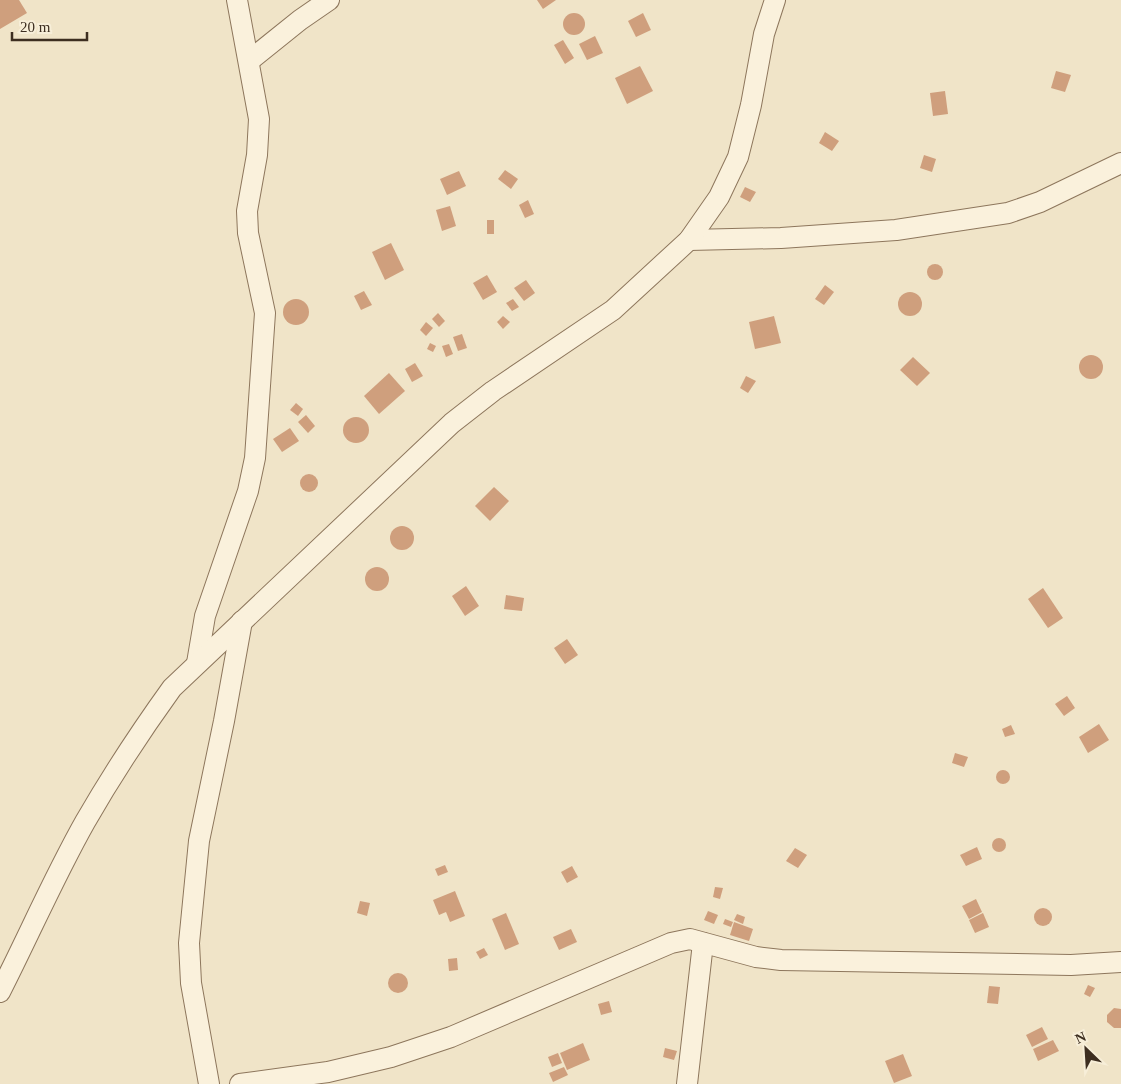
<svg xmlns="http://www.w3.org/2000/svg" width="1121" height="1084" viewBox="0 0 1121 1084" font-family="'Times New Roman',serif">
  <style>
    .building { fill: #cf9f7d }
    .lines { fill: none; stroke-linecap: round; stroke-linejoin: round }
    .minor-casing { stroke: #8d765c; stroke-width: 22 }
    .minor { stroke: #faf1dc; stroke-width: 20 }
  </style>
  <rect width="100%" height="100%" fill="#f0e4c8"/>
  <g class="building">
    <path d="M0,0H19L27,13L0,29Z"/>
    <path d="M537,0H556L543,9Z"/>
    <circle cx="574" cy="24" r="11"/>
    <path d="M643,13L651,30L636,37L628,21Z"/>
    <path d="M595,36L603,53L587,60L579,44Z"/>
    <path d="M563,40L574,58L565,64L554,45Z"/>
    <path d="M640,66L653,91L627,104L615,78Z"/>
    <path d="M1056,71L1071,75L1065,92L1051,88Z"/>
    <path d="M945,91L948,114L933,116L930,93Z"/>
    <path d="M825,132L839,141L832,151L819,143Z"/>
    <path d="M924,155L936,159L932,172L920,168Z"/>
    <path d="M505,170L518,179L511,189L498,179Z"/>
    <path d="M459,171L466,186L447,195L440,179Z"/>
    <path d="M745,187L756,192L750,202L740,197Z"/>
    <path d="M528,200L534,214L525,218L519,205Z"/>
    <path d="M450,206L456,226L442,231L436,210Z"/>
    <rect x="487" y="220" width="7" height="14"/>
    <path d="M391,243L404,270L385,280L372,252Z"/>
    <circle cx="935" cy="272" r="8"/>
    <path d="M487,275L497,292L483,300L473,283Z"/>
    <path d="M526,280L535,293L524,301L514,288Z"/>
    <path d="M825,285L834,292L824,305L815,299Z"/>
    <path d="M364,291L372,305L361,310L354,296Z"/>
    <circle cx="910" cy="304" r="12"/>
    <circle cx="296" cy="312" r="13"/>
    <path d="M513,299L519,307L512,311L506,303Z"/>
    <path d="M438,313L445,321L439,327L432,319Z"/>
    <path d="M503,316L510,322L503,329L497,322Z"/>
    <path d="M774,316L781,343L755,349L749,322Z"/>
    <path d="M426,322L433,328L426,336L420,330Z"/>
    <path d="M462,334L467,348L458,351L453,337Z"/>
    <path d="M430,343L436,346L433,352L427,349Z"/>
    <path d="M449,344L453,354L446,357L442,346Z"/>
    <circle cx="1091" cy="367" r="12"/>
    <path d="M913,357L930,373L917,386L900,370Z"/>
    <path d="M415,363L423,376L412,382L405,369Z"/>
    <path d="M389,373L405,391L379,414L364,396Z"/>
    <path d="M746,376L756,381L748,393L740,388Z"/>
    <path d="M296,403L303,409L298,416L290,410Z"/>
    <path d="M306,415L315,426L308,433L298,422Z"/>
    <circle cx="356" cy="430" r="13"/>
    <path d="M290,428L299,441L282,452L273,439Z"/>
    <circle cx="309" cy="483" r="9"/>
    <path d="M494,487L509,501L490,521L475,506Z"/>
    <circle cx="402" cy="538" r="12"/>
    <circle cx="377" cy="579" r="12"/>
    <path d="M466,586L479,606L465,616L452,596Z"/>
    <path d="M1043,588L1063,618L1048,628L1028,599Z"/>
    <path d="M506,595L524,598L522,611L504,609Z"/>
    <path d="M567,639L578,655L565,664L554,648Z"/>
    <path d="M1067,696L1075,708L1064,716L1055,704Z"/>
    <path d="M1099,724L1109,740L1088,753L1079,737Z"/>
    <path d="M1011,725L1015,734L1005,737L1002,729Z"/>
    <path d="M955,753L968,757L964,767L952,763Z"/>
    <circle cx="1003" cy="777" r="7"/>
    <circle cx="999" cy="845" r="7"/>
    <path d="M977,847L982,859L966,866L960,855Z"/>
    <path d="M795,848L807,855L798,868L786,861Z"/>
    <path d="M445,865L448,872L438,876L435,869Z"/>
    <path d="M572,866L578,877L567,883L561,872Z"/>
    <path d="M715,887L723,888L720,899L713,897Z"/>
    <path d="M455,891L465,916L450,922L446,912L439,915L433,900Z"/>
    <path d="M976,899L982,912L969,919L962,906Z"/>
    <path d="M360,901L370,903L367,916L357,913Z"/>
    <circle cx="1043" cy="917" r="9"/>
    <path d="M708,911L718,915L714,924L704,920Z"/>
    <path d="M506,913L519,944L505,950L492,919Z"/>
    <path d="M983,913L989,927L975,933L969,920Z"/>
    <path d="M737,914L745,917L743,924L734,920Z"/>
    <path d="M725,919L733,922L731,927L723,924Z"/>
    <path d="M734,922L753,929L749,941L730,935Z"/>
    <path d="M571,929L577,942L559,950L553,937Z"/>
    <path d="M484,948L488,955L480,959L476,952Z"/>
    <path d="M457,958L458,970L449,971L448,959Z"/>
    <circle cx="398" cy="983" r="10"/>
    <path d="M1088,985L1095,988L1090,997L1084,994Z"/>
    <path d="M989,986L1000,987L998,1004L987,1003Z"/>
    <path d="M609,1001L612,1012L601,1015L598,1004Z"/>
    <path d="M1114,1008L1121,1009V1028H1114L1107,1022V1015Z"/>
    <path d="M1042,1027L1048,1039L1032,1047L1026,1035Z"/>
    <path d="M1053,1040L1059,1051L1038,1061L1033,1049Z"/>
    <path d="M583,1043L590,1060L567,1070L560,1053Z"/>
    <path d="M665,1048L677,1051L674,1060L663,1057Z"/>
    <path d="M558,1053L562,1063L552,1067L548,1057Z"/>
    <path d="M903,1054L912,1076L894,1083L885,1061Z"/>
    <path d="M564,1067L568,1075L553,1082L549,1073Z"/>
  </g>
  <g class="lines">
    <defs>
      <g id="minor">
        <path d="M249,61L300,20L329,0"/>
        <path d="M689,240L781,238L896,230L1008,213L1040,202L1121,163"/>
        <path d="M197,663L205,616L248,491L255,458L265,313L248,233L247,211L257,155L259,119L237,0"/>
        <path d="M0,992C29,935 54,877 85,822C112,775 141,731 172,688L452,423L493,391L613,310L689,240L719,197L738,157L751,105L764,34L775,0"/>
        <path d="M209,1084L191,983L189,943L199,841L224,721L242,621"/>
        <path d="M240,1084L328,1072L391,1057L451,1037L671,943L690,939L756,957L781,960L1071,965L1121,962"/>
        <path d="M687,1084L703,943"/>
      </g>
    </defs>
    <use href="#minor" class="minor-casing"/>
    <use href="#minor" class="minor"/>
  </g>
  <g transform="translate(1086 1049) rotate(335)" stroke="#f7eed8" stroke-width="4" paint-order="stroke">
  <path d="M0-4L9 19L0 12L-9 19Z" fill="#3d2e20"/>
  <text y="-8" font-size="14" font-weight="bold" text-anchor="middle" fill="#3d2e20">N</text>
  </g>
  <path d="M12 32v8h75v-8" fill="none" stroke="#3d2e20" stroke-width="2.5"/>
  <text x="20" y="32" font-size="15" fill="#3d2e20" stroke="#f7eed8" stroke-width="4" paint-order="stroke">20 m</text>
</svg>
